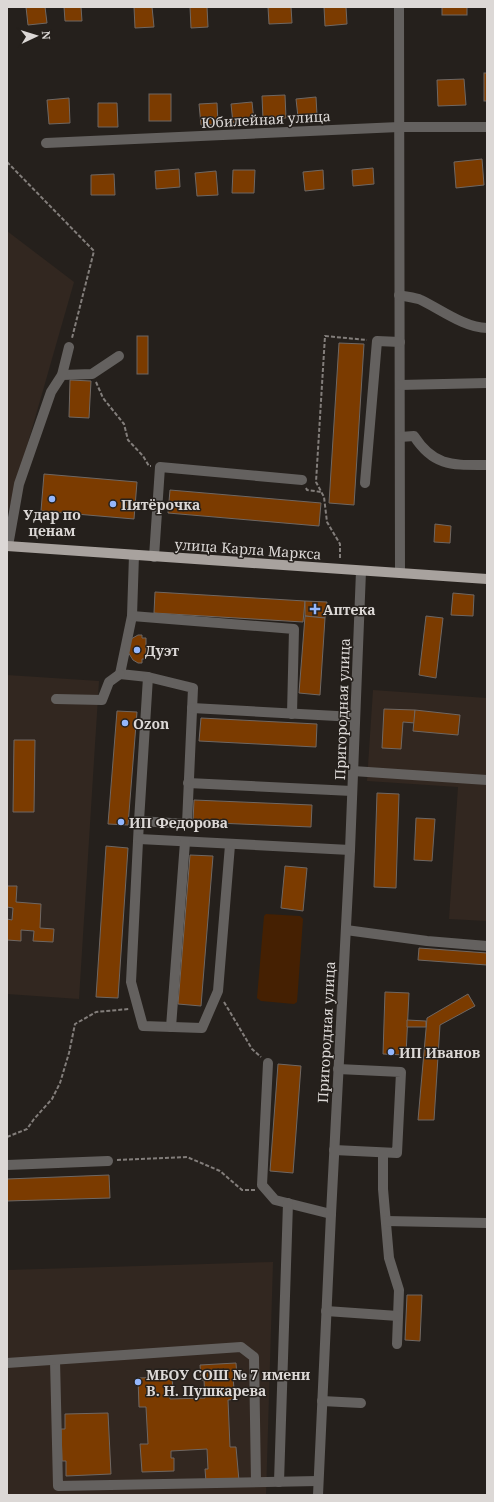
<svg xmlns="http://www.w3.org/2000/svg" width="494" height="1502" viewBox="0 0 494 1502" font-family="'Noto Serif',serif">
  <style>
    .built { fill: #322720 }
    .grass { fill: #452002 }
    .building { fill: #7b3b00; stroke: #6e6763 }
    .lines { fill: none; stroke-linecap: round; stroke-linejoin: round }
    .path { stroke: #837e7b; stroke-width: 2; stroke-dasharray: 4 2; stroke-linecap: butt }
    .minor { stroke: #64615f; stroke-width: 10 }
    .major { stroke: #a8a29e; stroke-width: 10 }
    .poi-dot { fill: #94b7fd; stroke: #25201c; stroke-width: 1.5 }
    .labels { text-anchor: middle; dominant-baseline: central; stroke-width: 3; stroke-linejoin: round; paint-order: stroke }
    .street-label { font-size: 14px; fill: #dcd8d6; stroke: #25201c }
    .poi-label { font-size: 14px; font-weight: bold; fill: #dcd8d6; stroke: #25201c; text-anchor: start }
  </style>
  <rect width="100%" height="100%" fill="#25201c"/>
  <g class="built">
    <path d="M7,231L74,282L7,516Z"/>
    <path d="M7,675L99,681L79,999L7,994Z"/>
    <path d="M373,690L487,698V921L449,919L458,787L367,781Z"/>
    <path d="M273,1262L266,1495H7V1270Z"/>
  </g>
  <path class="grass" d="M266,914L300,916L303,919L297,1002L294,1004L261,1001L257,998L264,916Z"/>
  <g class="building">
    <path d="M26,7H45L47,23L28,25Z"/>
    <path d="M64,7H81L82,21H65Z"/>
    <path d="M134,7H152L154,27L135,28Z"/>
    <path d="M190,7H207L208,27L191,28Z"/>
    <path d="M268,7H291L292,23L269,24Z"/>
    <path d="M324,7H346L347,24L325,26Z"/>
    <rect x="442" y="7" width="25" height="8"/>
    <rect x="484" y="73" width="3" height="28"/>
    <path d="M464,79L466,105L438,106L437,80Z"/>
    <rect x="149" y="94" width="22" height="27"/>
    <path d="M285,95L286,118L263,119L262,96Z"/>
    <path d="M316,97L317,115L298,117L296,99Z"/>
    <path d="M69,98L70,123L49,124L47,100Z"/>
    <path d="M252,102L254,121L233,123L231,104Z"/>
    <path d="M98,103H117L118,127H98Z"/>
    <path d="M217,103L218,124L201,125L199,104Z"/>
    <path d="M482,159L484,185L456,188L454,162Z"/>
    <path d="M373,168L374,184L353,186L352,170Z"/>
    <path d="M179,169L180,187L156,189L155,171Z"/>
    <path d="M233,170H255L254,193H232Z"/>
    <path d="M323,170L324,189L305,191L303,172Z"/>
    <path d="M216,171L218,195L197,196L195,173Z"/>
    <path d="M114,174L115,195H91V175Z"/>
    <rect x="137" y="336" width="11" height="38"/>
    <path d="M339,343L364,344L354,505L329,503Z"/>
    <path d="M70,380L91,381L89,418L69,417Z"/>
    <path d="M44,474L137,482L134,519L41,511Z"/>
    <path d="M170,490L321,503L319,526L168,513Z"/>
    <path d="M435,524L451,526L450,543L434,542Z"/>
    <path d="M155,592L305,601L303,622L154,613Z"/>
    <path d="M453,593L474,595L473,616L451,615Z"/>
    <path d="M305,601L327,602L325,618L305,616Z"/>
    <path d="M305,616L325,618L320,695L299,693Z"/>
    <path d="M426,616L443,618L436,678L419,675Z"/>
    <path d="M138,635H142V638H146V659H142V663H138L133,660L128,652L131,639Z"/>
    <path d="M384,709L415,710V723L403,722L401,749L382,748Z"/>
    <path d="M415,710L460,715L458,735L413,731Z"/>
    <path d="M117,711L137,712L128,825L108,824Z"/>
    <path d="M201,718L317,724L316,747L199,741Z"/>
    <path d="M14,740H35L34,812H13Z"/>
    <path d="M377,793L399,794L396,888L374,887Z"/>
    <path d="M194,800L312,805L311,827L193,822Z"/>
    <path d="M416,818L435,819L432,861L414,860Z"/>
    <path d="M106,846L128,848L118,998L96,997Z"/>
    <path d="M190,855L213,856L201,1006L178,1004Z"/>
    <path d="M285,866L307,868L303,911L281,908Z"/>
    <path d="M7,886H17L16,902L41,904L40,928L54,929L53,942L33,941L34,931L21,930V941L7,940V919L12,920L13,908L7,907Z"/>
    <path d="M419,948L487,953V965L418,960Z"/>
    <path d="M385,992L409,993L406,1055L383,1054Z"/>
    <path d="M468,994L475,1006L440,1025L434,1120H418L427,1018Z"/>
    <path d="M407,1020L426,1021V1027H407Z"/>
    <path d="M278,1064L301,1066L293,1173L270,1171Z"/>
    <path d="M109,1175L110,1198L7,1201V1179Z"/>
    <path d="M407,1295H422L420,1341L405,1340Z"/>
    <path d="M236,1363L237,1378H233L235,1399L228,1400L230,1447H236L239,1481L206,1482L205,1469H208L207,1449L171,1451V1458H174V1471L142,1472L140,1444H148L146,1407H139L138,1378L172,1377L173,1391H169L170,1399L205,1398L204,1380H201L200,1365Z"/>
    <path d="M108,1413L111,1474L66,1476V1461H62L61,1429H65V1414Z"/>
  </g>
  <g class="lines">
    <g class="path">
      <path d="M7,162L94,251L72,338"/>
      <path d="M96,382L103,398L124,424L128,440L143,456L149,466H151"/>
      <path d="M306,488L307,490L321,492"/>
      <path d="M340,558V544L327,522L324,497L316,482L325,336L367,340"/>
      <path d="M224,1002L252,1049L261,1057"/>
      <path d="M7,1137L27,1129L34,1119L52,1099L60,1083L69,1053L75,1024L96,1012L129,1009"/>
      <path d="M117,1160L187,1157L220,1171L242,1190H255"/>
    </g>
    <g class="minor">
      <path d="M399,7L400,573"/>
      <path d="M46,143L399,127H487"/>
      <path d="M399,295C406,297 414,297 421,300C440,309 465,328 487,328"/>
      <path d="M62,375L92,374L119,356"/>
      <path d="M400,385L487,383"/>
      <path d="M400,437L414,436C434,467 453,465 487,465"/>
      <path d="M365,483L377,341L400,342"/>
      <path d="M8,546L19,484L51,392L62,375L69,347"/>
      <path d="M134,555L132,616L120,674L148,677L193,688L187,824L139,821L131,982L143,1026L202,1028L218,991L230,845"/>
      <path d="M154,557L160,467L302,480"/>
      <path d="M132,616L294,629L292,714"/>
      <path d="M56,699L102,700L109,682L120,674"/>
      <path d="M192,708L355,717"/>
      <path d="M353,771L487,780"/>
      <path d="M188,783L352,791"/>
      <path d="M139,821L148,677"/>
      <path d="M139,839L350,850"/>
      <path d="M346,930L427,941L487,946"/>
      <path d="M171,1027L185,842"/>
      <path d="M268,1063L262,1185L275,1200L331,1214"/>
      <path d="M334,1150L397,1153L401,1072L338,1069"/>
      <path d="M383,1153V1189L389,1258L399,1290L397,1344"/>
      <path d="M7,1165L108,1161"/>
      <path d="M386,1221L487,1223"/>
      <path d="M326,1311L398,1316"/>
      <path d="M55,1360L58,1486L318,1481"/>
      <path d="M7,1363L241,1347L254,1357L256,1482"/>
      <path d="M322,1401L361,1403"/>
      <path d="M279,1482L288,1203"/>
      <path d="M318,1495L331,1214L350,850L361,571"/>
    </g>
    <path class="major" d="M7,546L487,579"/>
  </g>
  <g class="poi-dot">
    <circle cx="52" cy="499" r="4"/>
    <circle cx="113" cy="504" r="4"/>
    <path d="M313 603h4v4h4v4h-4v4h-4v-4h-4v-4h4z"/>
    <circle cx="137" cy="650" r="4"/>
    <circle cx="125" cy="723" r="4"/>
    <circle cx="121" cy="822" r="4"/>
    <circle cx="391" cy="1052" r="4"/>
    <circle cx="138" cy="1382" r="4"/>
  </g>
  <g class="labels">
    <g class="street-label">
      <text transform="translate(266 119) rotate(-3)">Юбилейная улица</text>
      <text transform="translate(248 549) rotate(4)">улица Карла Маркса</text>
      <text transform="translate(342 709) rotate(-88)">Пригородная улица</text>
      <text transform="translate(326 1032) rotate(-87)">Пригородная улица</text>
    </g>
    <g class="poi-label">
      <text x="121" y="504">Пятёрочка</text>
      <text x="52" y="514" text-anchor="middle">Удар по<tspan x="52" dy="16">ценам</tspan></text>
      <text x="323" y="609">Аптека</text>
      <text x="145" y="650">Дуэт</text>
      <text x="133" y="723">Ozon</text>
      <text x="129" y="822">ИП Федорова</text>
      <text x="399" y="1052">ИП Иванов</text>
      <text x="146" y="1374">МБОУ СОШ № 7 имени<tspan x="146" dy="16">В. Н. Пушкарева</tspan></text>
    </g>
  </g>
  <rect width="494" height="1502" fill="none" stroke="#dcd8d6" stroke-width="16"/>
  <g transform="translate(36 36) rotate(86)" stroke="#25201c" stroke-width="3" paint-order="stroke">
  <path d="M0-3L7 15L0 10L-7 15Z" fill="#dcd8d6"/>
  <text y="-6" font-size="11" font-weight="bold" text-anchor="middle" fill="#dcd8d6">N</text>
  </g>
</svg>
